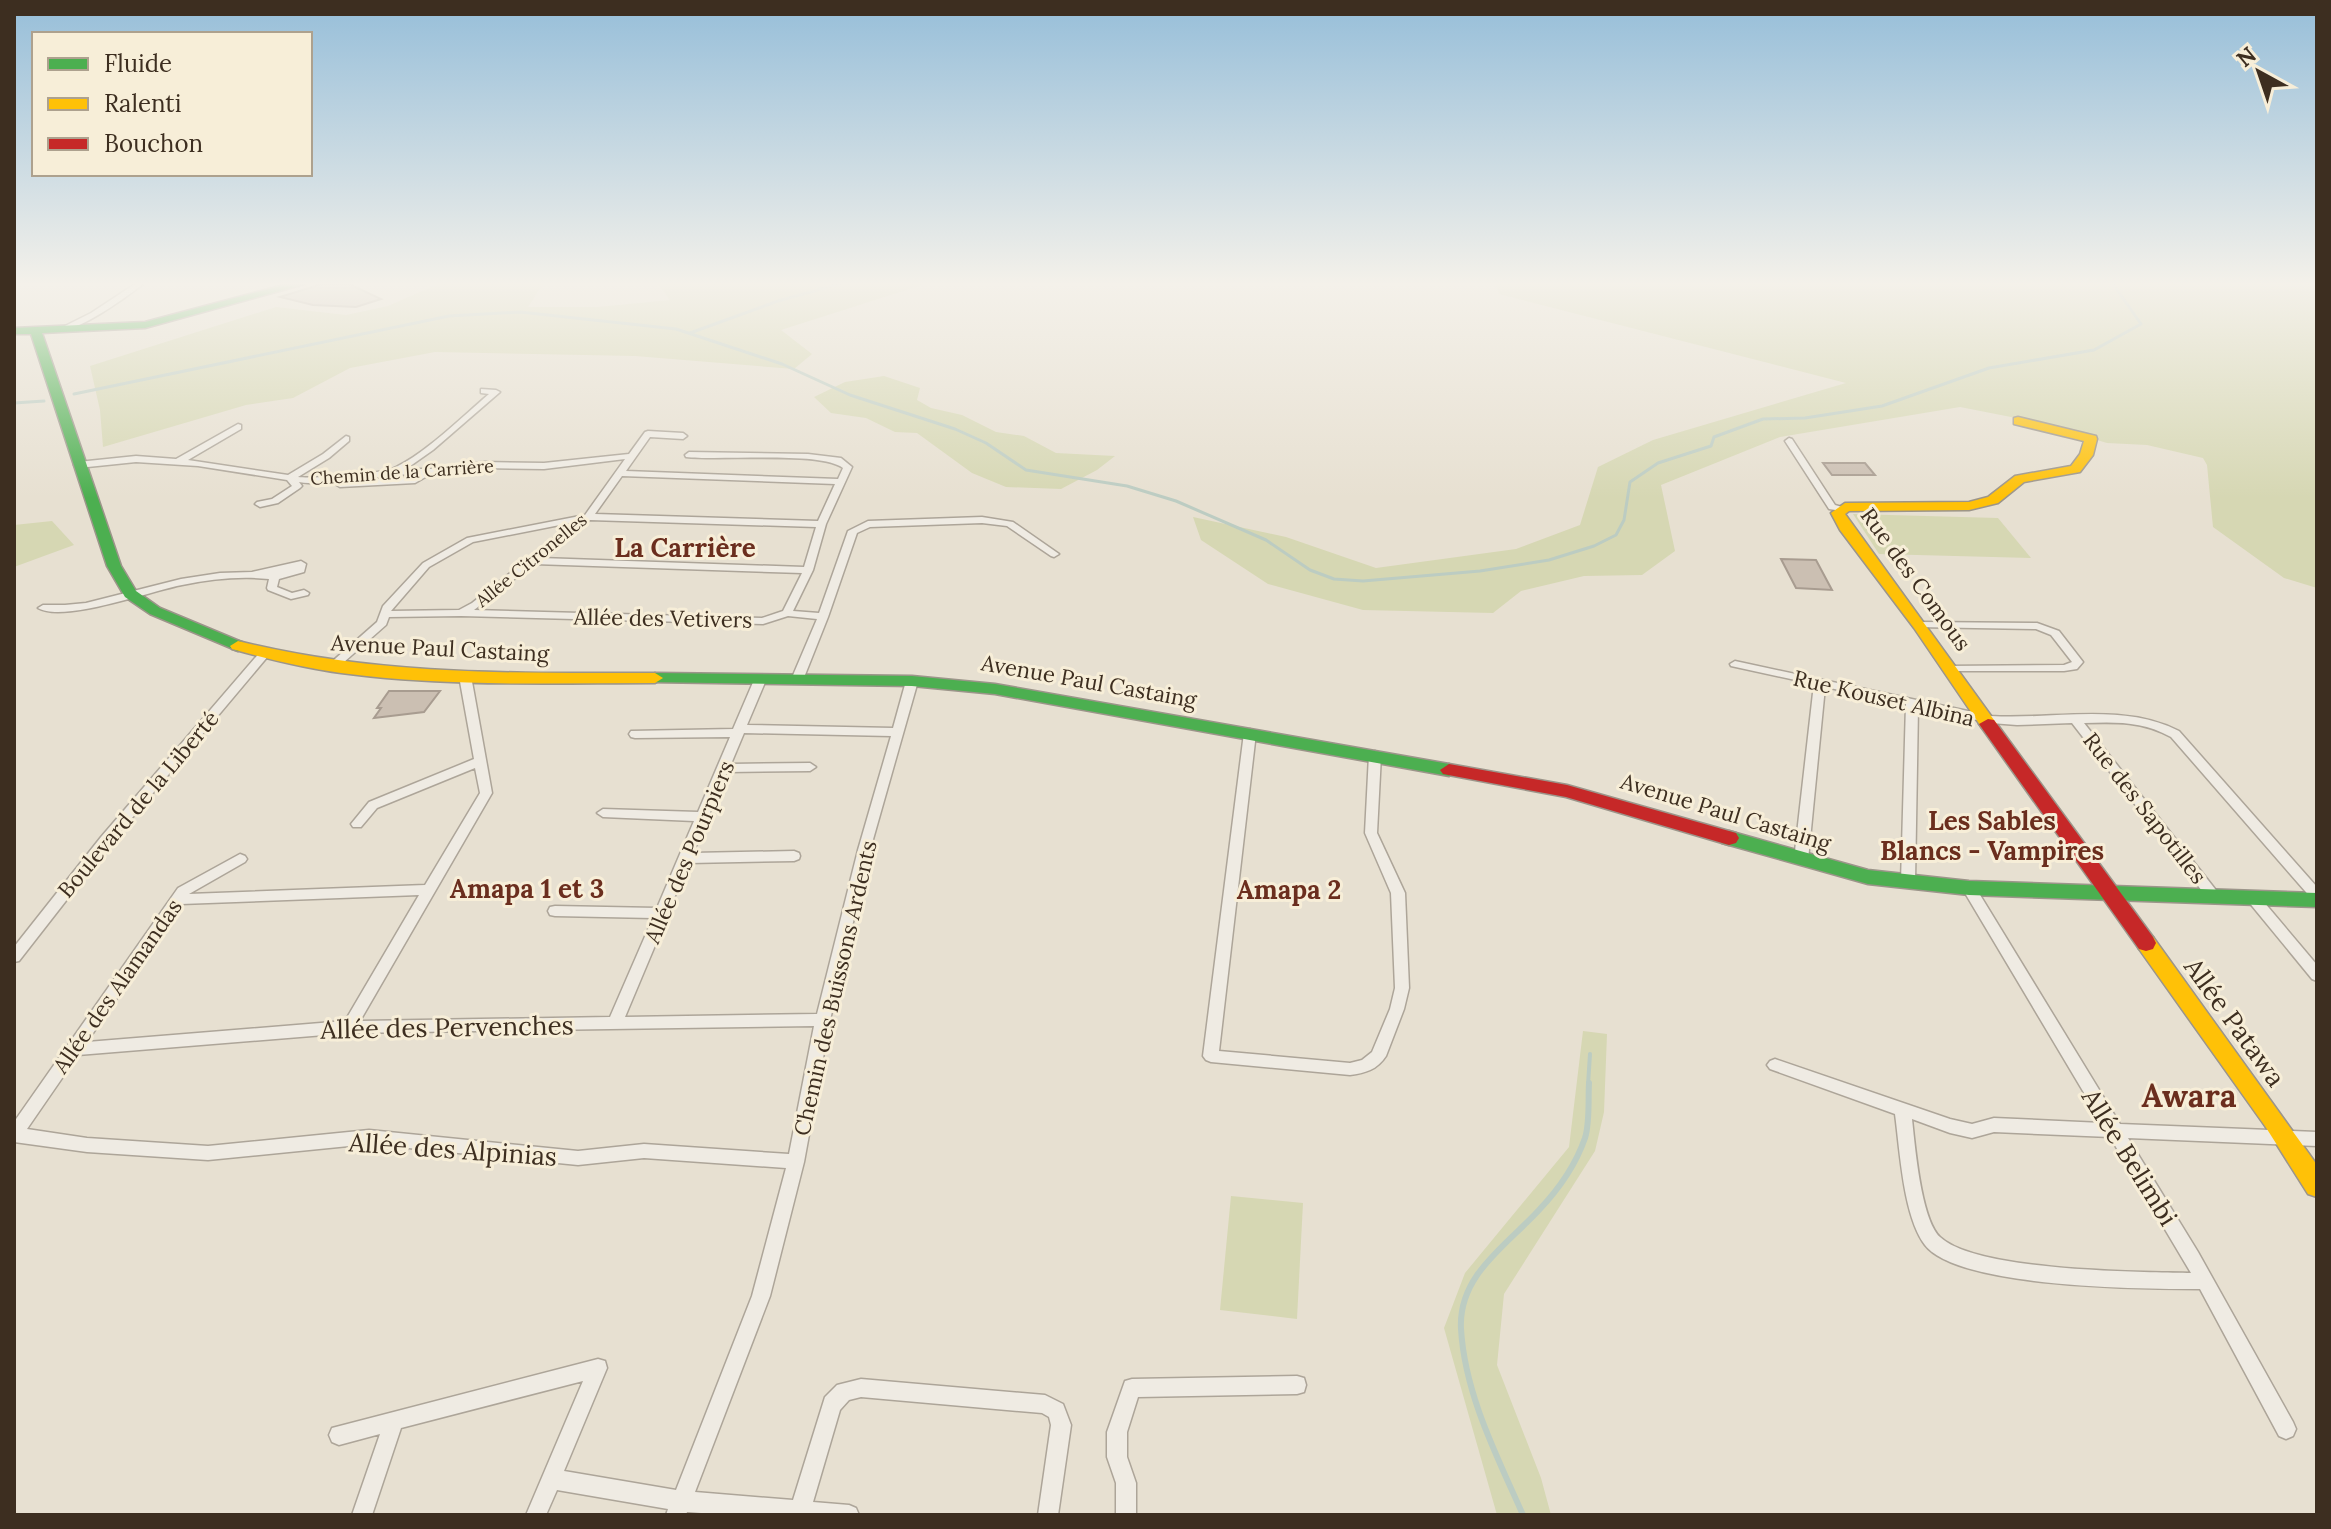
<svg xmlns="http://www.w3.org/2000/svg" width="2331" height="1529" viewBox="0 0 2331 1529" font-family="Lora,serif">
  <style>
    .green { fill: #d6d7b3 }
    .lines { fill: none; stroke-linecap: round; stroke-linejoin: round }
    .stream-far2 { stroke: #bcccc2; stroke-width: 3 }
    .stream-far1 { stroke: #bcccc2; stroke-width: 4 }
    .stream { stroke: #bcccc2; stroke-width: 6 }
    .building { fill: #cbbfb2; stroke: #a89c90; stroke-width: 2 }
    .street-casing { stroke: #ada599; stroke-width: 3 }
    .fast-casing { stroke: #9c958a; stroke-width: 3 }
    .slow-casing { stroke: #9c958a; stroke-width: 3 }
    .jam-casing { stroke: #9c958a; stroke-width: 3 }
    .street { fill: #efebe3; fill-rule: evenodd }
    .fast { fill: #4caf50; fill-rule: evenodd }
    .slow { fill: #ffc107; fill-rule: evenodd }
    .jam { fill: #c62828; fill-rule: evenodd }
    .labels { text-anchor: middle; dominant-baseline: central; stroke-width: 6; stroke-linejoin: round; paint-order: stroke }
    .far-street-label { font-size: 18px; fill: #3d2e20; stroke: #f7eed8 }
    .street-label { font-size: 22px; fill: #3d2e20; stroke: #f7eed8 }
    .quarter-label { font-size: 26px; font-weight: bold; fill: #6b2e1e; stroke: #f7eed8 }
    .near-street-label { font-size: 26px; fill: #3d2e20; stroke: #f7eed8 }
    .near-quarter-label { font-size: 32px; font-weight: bold; fill: #6b2e1e; stroke: #f7eed8 }
  </style>
  <rect width="100%" height="100%" fill="#e7e0d1"/>
  <g class="green">
    <path d="M438,284H543L528,307H598L670,300L658,284H925L781,330L812,354L794,369L635,356L435,352L350,368L293,398L246,405L103,447L100,410L90,366L276,307L346,315L388,306Z"/>
    <path d="M1496,284H2317V588L2284,578L2213,527L2207,465L2203,458L2147,445L2107,443L2037,422L1960,407L1780,437L1661,485L1675,551L1642,575L1584,576L1521,591L1493,613L1363,610L1268,584L1201,540L1193,517L1286,537L1376,568L1516,549L1580,525L1598,467L1653,440L1846,383L1499,294Z"/>
    <path d="M884,376L920,388L917,400L931,408L962,415L996,432L1024,436L1056,453L1115,456L1097,470L1061,489L1006,487L972,473L917,433L895,432L866,418L831,413L814,397L845,382Z"/>
    <path d="M1853,514L1998,518L2031,558L1879,554Z"/>
    <path d="M52,521L74,545L14,567V525Z"/>
    <path d="M1583,1031L1607,1034L1604,1112L1595,1151L1504,1294L1497,1365L1541,1478L1551,1515H1497L1444,1328L1465,1273L1569,1147Z"/>
    <path d="M1231,1196L1303,1203L1297,1319L1220,1310Z"/>
  </g>
  <g class="lines">
    <g class="stream-far2">
      <path d="M690,333L778,301L839,284"/>
      <path d="M74,394L449,316L520,312L676,329L782,364L850,395L955,429L986,443L1026,470L1127,486L1176,501L1266,540L1310,570L1334,579L1363,581L1480,571L1549,560L1594,546L1616,535L1624,520L1630,482L1658,463L1711,446L1714,437L1763,419L1805,418L1882,406L1989,368L2094,350L2141,324L2113,284"/>
      <path d="M14,403L44,401"/>
    </g>
    <path class="stream-far1" d="M1588,1085L1590,1054"/>
    <path class="stream" d="M1523,1515C1497,1456 1465,1395 1461,1329C1458,1275 1507,1245 1539,1210C1558,1190 1576,1164 1585,1138C1590,1122 1588,1100 1589,1083"/>
  </g>
  <g class="building">
    <path d="M322,284H349L381,299L356,307L313,305L280,297Z"/>
    <path d="M1823,463H1865L1875,475H1832Z"/>
    <path d="M1781,559L1816,560L1832,590L1796,588Z"/>
    <path d="M389,691H440L424,712L374,718L381,708H377Z"/>
  </g>
  <g class="lines">
    <defs>
      <g id="street">
        <path d="M135,284H143C128,296 76,334 59,329L91,313Z"/>
        <path d="M481,389L496,390L500,392L433,450L406,469H430L483,462L544,463L629,454L645,432L648,431L683,433L687,436L683,439L650,437L626,471L838,479L843,468C820,451 720,461 686,457L685,455L689,452L808,454L841,458L852,467L826,524L813,570L793,611L819,613L848,531L868,521L982,517L1013,522L1059,554L1054,557L1051,556L1007,526L982,523L870,527L857,533L828,617L803,680L797,683L791,680L817,619L788,616L763,624L461,616L389,617L386,625L335,670L331,671L326,668L327,666L377,622L383,606L423,563L467,538L585,515L625,459L544,469L483,468L429,475L415,483L340,487L335,484L340,481L413,477L419,474C380,473 336,488 299,482L302,486L300,488L278,503L260,507L255,504L257,502L272,499L292,486L287,480L198,466L136,462L78,468L74,465L78,462L136,456L176,459L238,424L241,425V429L188,460L288,475L323,454L346,436L349,437V441L329,458L298,477C314,479 383,474 396,467C426,453 463,416 489,394L481,393ZM622,476L835,484L818,521L595,514ZM590,520L816,527L804,567L541,558ZM575,522L472,603L459,610L391,611L429,567L473,542ZM534,564L802,573L783,611L762,618L474,610Z"/>
        <path d="M1789,438L1792,439L1835,505L1842,507V511L1829,509L1785,441Z"/>
        <path d="M301,561L306,564L304,572L279,579L277,587L292,593L304,590L309,593L308,595L291,599L268,590L267,588L269,579C240,576 211,579 182,585C151,591 63,623 38,608L43,605H65L86,603L181,579L220,573L252,572Z"/>
        <path d="M1920,622L2037,623L2059,631L2083,662L2077,669L2064,671H1952L1947,668L1948,666L2064,665L2072,662L2051,635L2036,629L1916,627L1915,625L1916,623Z"/>
        <path d="M265,650L269,651L270,653L269,655L111,843L19,961L14,962V947L101,837L261,651Z"/>
        <path d="M1735,661L1991,716C2052,720 2122,702 2179,731L2317,887V901L2312,899L2171,737C2142,721 2116,722 2084,723L2219,894L2221,897L2219,900H2209L2072,723L2017,725L1991,723L1918,707L1915,882L1913,885H1903L1901,882L1906,704L1825,687L1808,860L1806,863H1796L1794,860L1814,684L1731,666L1730,664Z"/>
        <path d="M465,673L471,676L492,793L360,1021L610,1017L653,918L555,916L550,915L548,911L550,907L555,906L657,908L694,821L603,817L597,813L603,809L698,812L730,737L635,738L631,737L629,734L631,731L733,729L754,680L760,677L766,680L747,725L893,728L906,681L908,679H916L918,681L870,850L830,1020L804,1162L770,1296L695,1492L793,1500L825,1397L837,1385L861,1379L1045,1395L1063,1404L1071,1425L1058,1515H1038L1051,1425L1049,1417L1042,1413L861,1397L849,1400L840,1410L813,1502L849,1505L856,1508L859,1515H729L687,1512L686,1515H666L668,1509L557,1490L546,1515H526L583,1381L401,1428L372,1515H352L380,1434L339,1445L332,1442L329,1435L332,1428L598,1359L605,1361L607,1368L564,1471L676,1490L752,1296L786,1168L644,1158L578,1165L369,1144L208,1160L87,1152L14,1142V1122L178,888L240,854L245,856L247,859L245,862L189,894L425,885L480,793L475,768L377,808L361,827H353L351,824L369,802L474,759L459,676ZM744,733L891,736L858,850L817,1014L625,1017L667,917L671,913L669,910L689,863L794,861L799,859L800,856L799,853L794,851L693,853L727,772L810,771L816,767L810,763L731,764ZM419,895L345,1021L87,1042L181,904ZM814,1026L789,1154L644,1144L578,1151L369,1130L208,1146L87,1138L27,1129L78,1055L349,1033Z"/>
        <path d="M1250,729L1256,733L1219,1051L1350,1063L1362,1060L1372,1052L1390,1009L1395,988L1391,893L1365,833L1369,755L1375,751L1381,755L1377,833L1405,893L1409,988L1404,1009L1386,1056C1377,1070 1365,1073 1350,1075L1211,1062L1206,1060L1203,1056L1244,733Z"/>
        <path d="M1969,883L1974,885L2120,1124L2317,1132V1146L2128,1138L2198,1252L2293,1422L2296,1429L2293,1436L2286,1439L2279,1436L2200,1289C2145,1289 1958,1288 1925,1245C1903,1216 1900,1150 1895,1114L1770,1069L1767,1065L1770,1061L1775,1059L1950,1119L1972,1124L1994,1118L2102,1123L1962,888L1964,885ZM1912,1119L1950,1133L1972,1138L1994,1132L2110,1137L2191,1273C2138,1272 1976,1271 1940,1237C1921,1219 1915,1146 1912,1119Z"/>
        <path d="M2253,893L2258,895L2317,965V981L2312,979L2248,901L2246,898L2248,895Z"/>
        <path d="M1297,1376L1304,1378L1306,1385L1304,1392L1297,1394L1138,1397L1127,1432V1457L1136,1483V1515H1116V1483L1107,1457V1432L1125,1381L1132,1379Z"/>
      </g>
      <g id="fast">
        <path d="M287,284H305L145,328L42,333L121,566L136,591L160,608L244,643L246,646L238,651L150,614L125,597L107,566L31,334H14V328L145,322Z"/>
        <path d="M655,673L912,676L995,684L1449,764L1458,770L1449,776L995,694L912,686L649,682L647,678Z"/>
        <path d="M1729,831L1868,870L1969,881L2317,893V907L1969,895L1868,884L1722,843L1719,838L1722,833Z"/>
      </g>
      <g id="slow">
        <path d="M2018,417L2096,436L2097,439L2093,455L2080,472L2024,482L1998,503L1969,510L1849,511L1845,514L1994,720L1997,724L1994,728H1982L1914,628L1840,530L1831,513L1845,503L1969,502L1988,497L2015,476L2071,466L2080,454L2084,441L2014,424V418Z"/>
        <path d="M238,641C379,676 511,673 655,673L663,678L655,683C550,683 445,687 341,673C304,668 268,659 232,649L230,646Z"/>
        <path d="M2146,935L2153,937L2317,1165V1197L2308,1194L2265,1126L2139,949L2136,943L2139,937Z"/>
      </g>
      <g id="jam">
        <path d="M1988,719L1994,720L2153,937L2156,943L2153,949L2146,951L2139,949L1979,724Z"/>
        <path d="M1449,764L1567,785L1736,833L1739,838L1736,843L1729,845L1566,797L1443,774L1440,770Z"/>
      </g>
    </defs>
    <use href="#street" class="street-casing"/>
    <use href="#fast" class="fast-casing"/>
    <use href="#slow" class="slow-casing"/>
    <use href="#jam" class="jam-casing"/>
    <use href="#street" class="street"/>
    <use href="#fast" class="fast"/>
    <use href="#slow" class="slow"/>
    <use href="#jam" class="jam"/>
  </g>
  <linearGradient id="sky" x2="0" y2="1"><stop stop-color="#96bed9"/><stop offset="0.57" stop-color="#f4f1ea"/><stop offset="1" stop-color="#f4f1ea" stop-opacity="0"/></linearGradient>
  <rect width="2331" height="498" fill="url(#sky)"/>
  <g class="labels">
    <g class="far-street-label">
      <text transform="translate(402 472) rotate(-4)">Chemin de la Carrière</text>
      <text transform="translate(531 560) rotate(-39)">Allée Citronelles</text>
    </g>
    <g class="street-label">
      <text transform="translate(1916 579) rotate(54)">Rue des Comous</text>
      <text transform="translate(663 618) rotate(1)">Allée des Vetivers</text>
      <text transform="translate(440 648) rotate(3)">Avenue Paul Castaing</text>
      <text transform="translate(1089 681) rotate(10)">Avenue Paul Castaing</text>
      <text transform="translate(1884 698) rotate(13)">Rue Kouset Albina</text>
      <text transform="translate(138 804) rotate(-50)">Boulevard de la Liberté</text>
      <text transform="translate(2145 808) rotate(52)">Rue des Sapotilles</text>
      <text transform="translate(1726 812) rotate(17)">Avenue Paul Castaing</text>
      <text transform="translate(689 852) rotate(-67)">Allée des Pourpiers</text>
      <text transform="translate(117 986) rotate(-55)">Allée des Alamandas</text>
      <text transform="translate(835 988) rotate(-77)">Chemin des Buissons Ardents</text>
    </g>
    <g class="quarter-label">
      <text x="685" y="547">La Carrière</text>
      <text x="1992" y="820">Les Sables<tspan x="1992" dy="30">Blancs - Vampires</tspan></text>
      <text x="527" y="888">Amapa 1 et 3</text>
      <text x="1289" y="889">Amapa 2</text>
    </g>
    <g class="near-street-label">
      <text transform="translate(2235 1022) rotate(54)">Allée Patawa</text>
      <text transform="translate(447 1027) rotate(-1)">Allée des Pervenches</text>
      <text transform="translate(453 1149) rotate(4)">Allée des Alpinias</text>
      <text transform="translate(2130 1157) rotate(58)">Allée Belimbi</text>
    </g>
    <g class="near-quarter-label">
      <text x="2189" y="1095">Awara</text>
    </g>
  </g>
  <rect width="2331" height="1529" fill="none" stroke="#3d2e20" stroke-width="32"/>
  <rect x="32" y="32" width="280" height="144" fill="#f7eed8" stroke="#ada18e" stroke-width="2"/>
  <rect x="48" y="58" width="40" height="12" fill="#4caf50" stroke="#ada18e" stroke-width="2"/>
  <text x="104" y="72" font-size="24" fill="#3d2e20">Fluide</text>
  <rect x="48" y="98" width="40" height="12" fill="#ffc107" stroke="#ada18e" stroke-width="2"/>
  <text x="104" y="112" font-size="24" fill="#3d2e20">Ralenti</text>
  <rect x="48" y="138" width="40" height="12" fill="#c62828" stroke="#ada18e" stroke-width="2"/>
  <text x="104" y="152" font-size="24" fill="#3d2e20">Bouchon</text>
  <g transform="translate(2259 72) rotate(320)" stroke="#f7eed8" stroke-width="6" paint-order="stroke">
  <path d="M0-6L14 30L0 20L-14 30Z" fill="#3d2e20"/>
  <text y="-12" font-size="22" font-weight="bold" text-anchor="middle" fill="#3d2e20">N</text>
  </g>
</svg>
